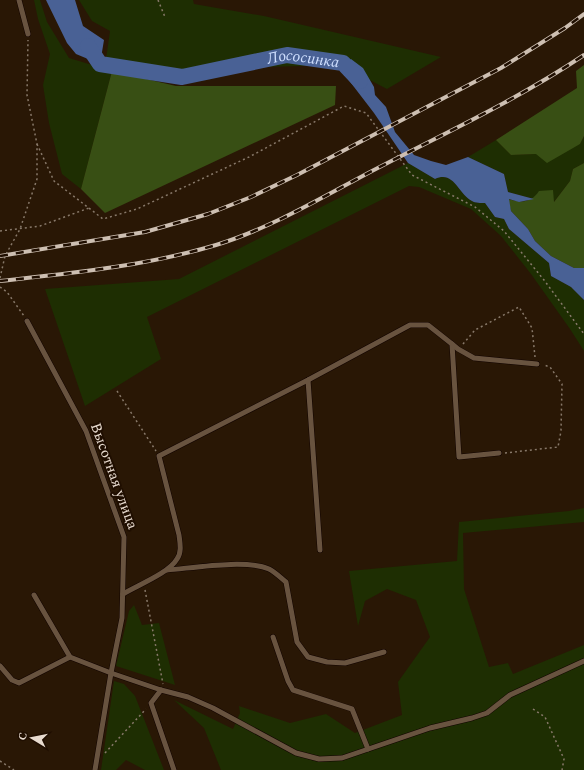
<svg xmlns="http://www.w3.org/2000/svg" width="584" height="770" viewBox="0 0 584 770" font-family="Spectral,serif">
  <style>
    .green { fill: #1e2e02 }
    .forest { fill: #384f14 }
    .water { fill: #496195 }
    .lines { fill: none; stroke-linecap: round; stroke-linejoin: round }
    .river { stroke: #496195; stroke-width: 16 }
    .service-casing { stroke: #110300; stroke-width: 6 }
    .path { stroke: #88796a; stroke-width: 1.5; stroke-dasharray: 2 3; stroke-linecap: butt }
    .service { stroke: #68533f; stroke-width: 5 }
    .rail-casing { stroke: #cdbfb2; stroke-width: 4 }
    .rail { stroke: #1f0e00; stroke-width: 2.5; stroke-dasharray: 8; stroke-linecap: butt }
    .labels { text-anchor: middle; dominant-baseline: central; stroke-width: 4; stroke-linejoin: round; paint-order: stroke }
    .street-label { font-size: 15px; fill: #e8dbcf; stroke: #1f0e00 }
    .water-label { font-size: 16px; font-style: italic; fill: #cdddfd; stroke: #1f0e00 }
  </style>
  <rect width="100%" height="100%" fill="#291705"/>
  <g class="green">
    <path d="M34,0H40L47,22L69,58L112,71L81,189L62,174L49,123L43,85L50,54L38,19Z"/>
    <path d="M79,0H193L194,4L264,16L441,57L387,89L341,65L182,69L106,59L110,31L92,21Z"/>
    <path d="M584,136V163L573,169L570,181L553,203V190L534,199L508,192L504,174L468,157L496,140L511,155L536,154L580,144Z"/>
    <path d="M408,163L435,179C454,170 458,194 472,201C475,203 481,203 485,203L495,217L504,219L509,229L549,263L551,276L571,287L584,300V351L570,329L531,274L501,236L471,209L419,187L409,186L147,317L161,359L85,406L45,289L179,279Z"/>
    <path d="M584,508V522L463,533L464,589L489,667L508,663L513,674L584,645V770H221L204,728L174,700L233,729L240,713L239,706L290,723L326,714L355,733L402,715L398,682L430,637L416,600L387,589L365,601L358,626L349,571L457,561L459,522L569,511Z"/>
    <path d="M134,605L142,625L159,623L175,685L116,666L129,611Z"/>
    <path d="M114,681L124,684L135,696L164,770H145L126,760L116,770H101Z"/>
  </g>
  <g class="forest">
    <path d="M584,65V136L580,144L547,163L536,154L511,155L496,140L577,88L576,71Z"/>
    <path d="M112,71L176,86H336L335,105L105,213L81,189Z"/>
    <path d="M584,163V268H574L551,256L535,241L528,229L511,211L508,199C522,203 531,203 539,191L553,190L554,202L570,181L573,169Z"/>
  </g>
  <g class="water">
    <path d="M46,0H75L83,26L104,40L100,64L76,54L67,43Z"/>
    <path d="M351,59L363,68L374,87L375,95L386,107L395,132L414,155L431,161L446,165L468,157L504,174L508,192L534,199L519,202L509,199L511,211L528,229L535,241L551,256L574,268H584V300L571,287L551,276L549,263L509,229L504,219L495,217L485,203C481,203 475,203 472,201C458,194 454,170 435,179L408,163L374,113L341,70Z"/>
  </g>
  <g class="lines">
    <path class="river" id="s1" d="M88,46L100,64L182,77L287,55L343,63L360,81"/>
    <defs>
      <g id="service">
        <path d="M19,0L28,34"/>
        <path d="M27,321L86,431L124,537L122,618L111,673L95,770"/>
        <path d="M452,344L458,349L474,358L537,364"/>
        <path d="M308,380L320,550"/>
        <path d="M167,570C193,568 246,559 269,569C275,572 281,578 286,582L297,642L308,657L327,662L345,663L384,652"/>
        <path d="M123,594C138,585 169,573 177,559C182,552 180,543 179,535L159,456L308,380L410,325H428L452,344L459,457L499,453"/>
        <path d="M34,595L70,657L111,673L161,690L188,697L213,708L296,753L319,759L342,758L430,728L472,718L487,713L510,695L584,661"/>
        <path d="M273,637L288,681L293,690L352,709L368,749"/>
        <path d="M0,666L12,680L19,683L70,657"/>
        <path d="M161,690L151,703L174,770"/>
      </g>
    </defs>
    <use href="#service" class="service-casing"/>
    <g class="path">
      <path d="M158,0L165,17"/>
      <path d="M37,144L54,181L103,219L137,209L249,157L344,106L366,113L412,175L475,207L504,231L544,280L584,334"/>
      <path d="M0,231L40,226L89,208"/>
      <path d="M0,278L5,256L20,229L37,179V144L27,95L28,40"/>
      <path d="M0,287L7,292L24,316"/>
      <path d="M463,344L475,330L519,307L532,328L535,357"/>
      <path d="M117,391L156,451"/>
      <path d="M505,453L558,447L561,431L562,384L550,367L544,365"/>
      <path d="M145,590L163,684"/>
      <path d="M533,709L545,717L564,759L562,770"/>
      <path d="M105,753L146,709"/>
      <path d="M0,761L14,770"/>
    </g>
    <use href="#service" class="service"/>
    <defs>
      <g id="rail">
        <path d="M0,256L145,232L208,214L251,197L297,175L501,68L565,28L584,14"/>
        <path d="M0,281C73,273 146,266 216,245C271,228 321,198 372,171C443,134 517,100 584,55"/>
      </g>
    </defs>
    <use href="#rail" class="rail-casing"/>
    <use href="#rail" class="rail"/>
  </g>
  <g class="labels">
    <g class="street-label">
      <text transform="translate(114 476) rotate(70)">Высотная улица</text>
    </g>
    <g class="water-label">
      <text stroke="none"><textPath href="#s1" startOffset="228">Лососинка</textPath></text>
    </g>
  </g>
  <g transform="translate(32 738) rotate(280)" stroke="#1f0e00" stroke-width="3" paint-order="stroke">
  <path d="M0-3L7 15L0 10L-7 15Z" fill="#e8dbcf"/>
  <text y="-6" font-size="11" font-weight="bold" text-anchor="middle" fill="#e8dbcf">С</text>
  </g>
</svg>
